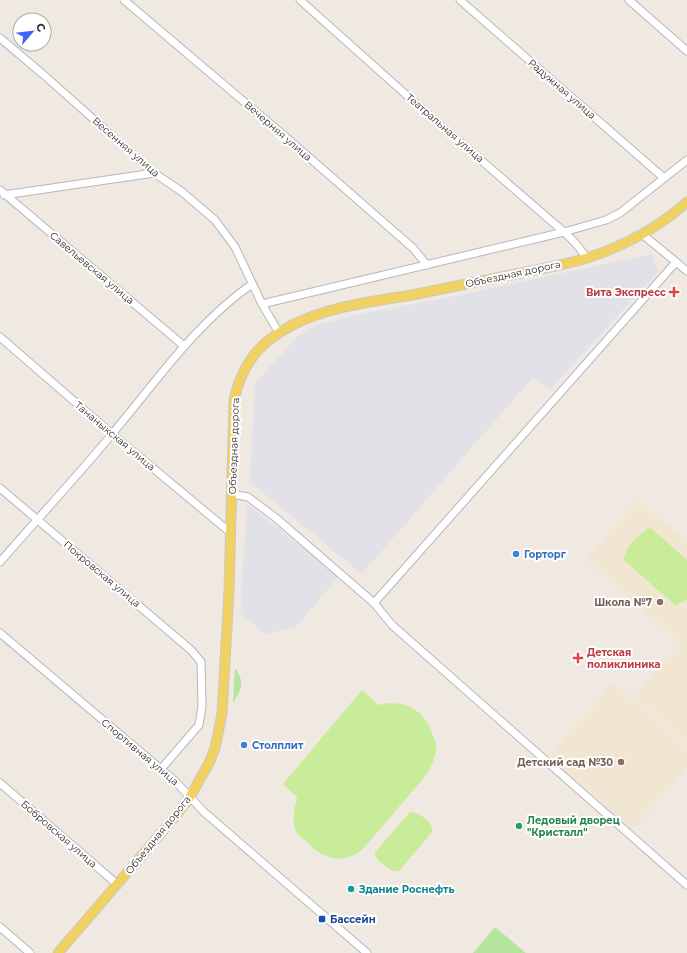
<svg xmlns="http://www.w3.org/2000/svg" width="687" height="953" viewBox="0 0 687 953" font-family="Montserrat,sans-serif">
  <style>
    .industrial { fill: #e3e1e8 }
    .education { fill: #f0e6d1 }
    .green { fill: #b6e59e }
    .pitch { fill: #c9ec9a }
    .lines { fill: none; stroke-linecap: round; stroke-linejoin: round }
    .minor-casing { stroke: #b4b7c1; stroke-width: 9 }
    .major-casing { stroke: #c9c9c9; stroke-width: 11 }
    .minor { stroke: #fff; stroke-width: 7 }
    .major { stroke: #f2d163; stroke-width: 9 }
    .health-dot { fill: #e0444e; stroke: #fff; stroke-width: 1.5 }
    .shop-dot { fill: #3f7fe0; stroke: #fff; stroke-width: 1.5 }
    .education-dot { fill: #8d6e63; stroke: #fff; stroke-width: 1.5 }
    .leisure-dot { fill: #2e9e5b; stroke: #fff; stroke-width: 1.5 }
    .culture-dot { fill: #0f9aa8; stroke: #fff; stroke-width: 1.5 }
    .transit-dot { fill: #1a4fb4; stroke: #fff; stroke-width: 1.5 }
    .labels { text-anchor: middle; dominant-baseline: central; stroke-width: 4; stroke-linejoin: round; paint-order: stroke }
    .street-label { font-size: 10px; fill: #2e2e2e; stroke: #fff }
    .health-label { font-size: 10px; font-weight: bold; fill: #be3a42; stroke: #fff; text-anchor: end }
    .shop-label { font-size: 10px; font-weight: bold; fill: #366cbe; stroke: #fff; text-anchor: start }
    .education-label { font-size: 10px; font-weight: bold; fill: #785e54; stroke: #fff; text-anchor: end }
    .leisure-label { font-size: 10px; font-weight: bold; fill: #27864d; stroke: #fff; text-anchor: start }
    .culture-label { font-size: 10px; font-weight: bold; fill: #0d838f; stroke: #fff; text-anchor: start }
    .transit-label { font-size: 10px; font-weight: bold; fill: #164399; stroke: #fff; text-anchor: start }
  </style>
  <rect width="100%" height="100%" fill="#efe9e1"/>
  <g class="industrial">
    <path d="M652,254L658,272L550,389L533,377L362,574L250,482L255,383L297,337L316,325L360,314L436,300Z"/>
    <path d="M247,504L339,576L296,627L265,634L240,613Z"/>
  </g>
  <g class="education">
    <path d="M638,500L687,541V742L634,697L681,643L586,560Z"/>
    <path d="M614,683L687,746V768L633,830L549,756Z"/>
  </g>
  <g class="green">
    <path d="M235,668C245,683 242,688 233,703Z"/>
    <path d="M495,927L526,953H473Z"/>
  </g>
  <g class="pitch">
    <path d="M650,527L687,560V599L676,606L623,559C628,544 637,536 650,527Z"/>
    <path d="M362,690L378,705C402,699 424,708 432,733C433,736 436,741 436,745C437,755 432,765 427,774L362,850C342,865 322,859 307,842C303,839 298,835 296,831C291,819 295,809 297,797L283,784Z"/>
    <path d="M412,812C420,813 435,824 432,832L399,871H392C386,866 374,860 375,852L409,813Z"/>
  </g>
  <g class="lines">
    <defs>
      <g id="minor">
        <path d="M124,0L288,139L413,248L427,265"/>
        <path d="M300,0L430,116L564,232C573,240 580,247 586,258"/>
        <path d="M460,0L664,178"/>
        <path d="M629,0L687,51"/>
        <path d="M0,38L45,76L154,173L181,191L215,220L235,247L262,304L279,333"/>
        <path d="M0,190L184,346"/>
        <path d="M4,195L154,173"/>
        <path d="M642,234L687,271"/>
        <path d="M262,304L564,232L606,220L620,213L687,160"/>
        <path d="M0,337L112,434L231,533"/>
        <path d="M0,488L191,650L201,662L202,706L199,725L161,769"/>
        <path d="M232,494L248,497L276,518L374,603L392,625L687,885"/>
        <path d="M0,562C37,519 76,478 112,434C156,382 195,324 252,284"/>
        <path d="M374,603L676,262"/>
        <path d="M0,633L176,782L204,812L367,953"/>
        <path d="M0,783L118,885"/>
        <path d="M0,927L30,953"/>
      </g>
      <path id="major" d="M58,953L174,818L190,797L210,761L215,748L222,714L229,592L234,401C239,376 249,356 269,340C310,308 364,303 412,295C447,288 482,281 516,274C540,269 564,265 587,258C624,246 658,228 687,202"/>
    </defs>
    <use href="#minor" class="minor-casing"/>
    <use href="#major" class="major-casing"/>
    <use href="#minor" class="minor"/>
    <use href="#major" class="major"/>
  </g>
  <g class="health-dot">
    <path d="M672 286h4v4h4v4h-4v4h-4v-4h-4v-4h4z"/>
    <path d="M576 652h4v4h4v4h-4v4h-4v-4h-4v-4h4z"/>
  </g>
  <g class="shop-dot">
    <circle cx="516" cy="554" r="4"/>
    <circle cx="244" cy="745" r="4"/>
  </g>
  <g class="education-dot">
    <circle cx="660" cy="602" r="4"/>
    <circle cx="621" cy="762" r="4"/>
  </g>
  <circle class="leisure-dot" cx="519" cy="826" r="4"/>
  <circle class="culture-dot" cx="351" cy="889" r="4"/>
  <rect class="transit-dot" x="318" y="915" width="8" height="8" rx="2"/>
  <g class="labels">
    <g class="street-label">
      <text transform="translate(562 89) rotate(41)">Радужная улица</text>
      <text transform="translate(445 128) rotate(41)">Театральная улица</text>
      <text transform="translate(278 131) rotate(41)">Вечерняя улица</text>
      <text transform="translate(126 147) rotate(41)">Весенняя улица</text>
      <text transform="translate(92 268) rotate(40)">Савельевская улица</text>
      <text transform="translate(513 274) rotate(-12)">Объездная дорога</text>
      <text transform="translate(115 436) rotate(40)">Тананыкская улица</text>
      <text transform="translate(234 446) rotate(-88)">Объездная дорога</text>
      <text transform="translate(102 574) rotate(40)">Покровская улица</text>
      <text transform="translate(140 752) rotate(40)">Спортивная улица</text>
      <text transform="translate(59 834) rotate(41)">Бобровская улица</text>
      <text transform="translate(158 835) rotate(-51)">Объездная дорога</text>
    </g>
    <g class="health-label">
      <text x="666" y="292">Вита Экспресс</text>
      <text x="587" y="652" text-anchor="start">Детская<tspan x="587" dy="12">поликлиника</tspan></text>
    </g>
    <g class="shop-label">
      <text x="524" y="554">Горторг</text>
      <text x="252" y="745">Столплит</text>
    </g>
    <g class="education-label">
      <text x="652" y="602">Школа №7</text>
      <text x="613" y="762">Детский сад №30</text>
    </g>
    <g class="leisure-label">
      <text x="527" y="820">Ледовый дворец<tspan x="527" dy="12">"Кристалл"</tspan></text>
    </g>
    <g class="culture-label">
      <text x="359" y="889">Здание Роснефть</text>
    </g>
    <g class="transit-label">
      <text x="330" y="919">Бассейн</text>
    </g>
  </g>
  <g transform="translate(32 32) rotate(62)"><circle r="19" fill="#ffffff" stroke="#ababab"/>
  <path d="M0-3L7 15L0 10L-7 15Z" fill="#4264fb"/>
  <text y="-6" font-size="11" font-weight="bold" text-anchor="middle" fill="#2e2e2e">С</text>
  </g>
</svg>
